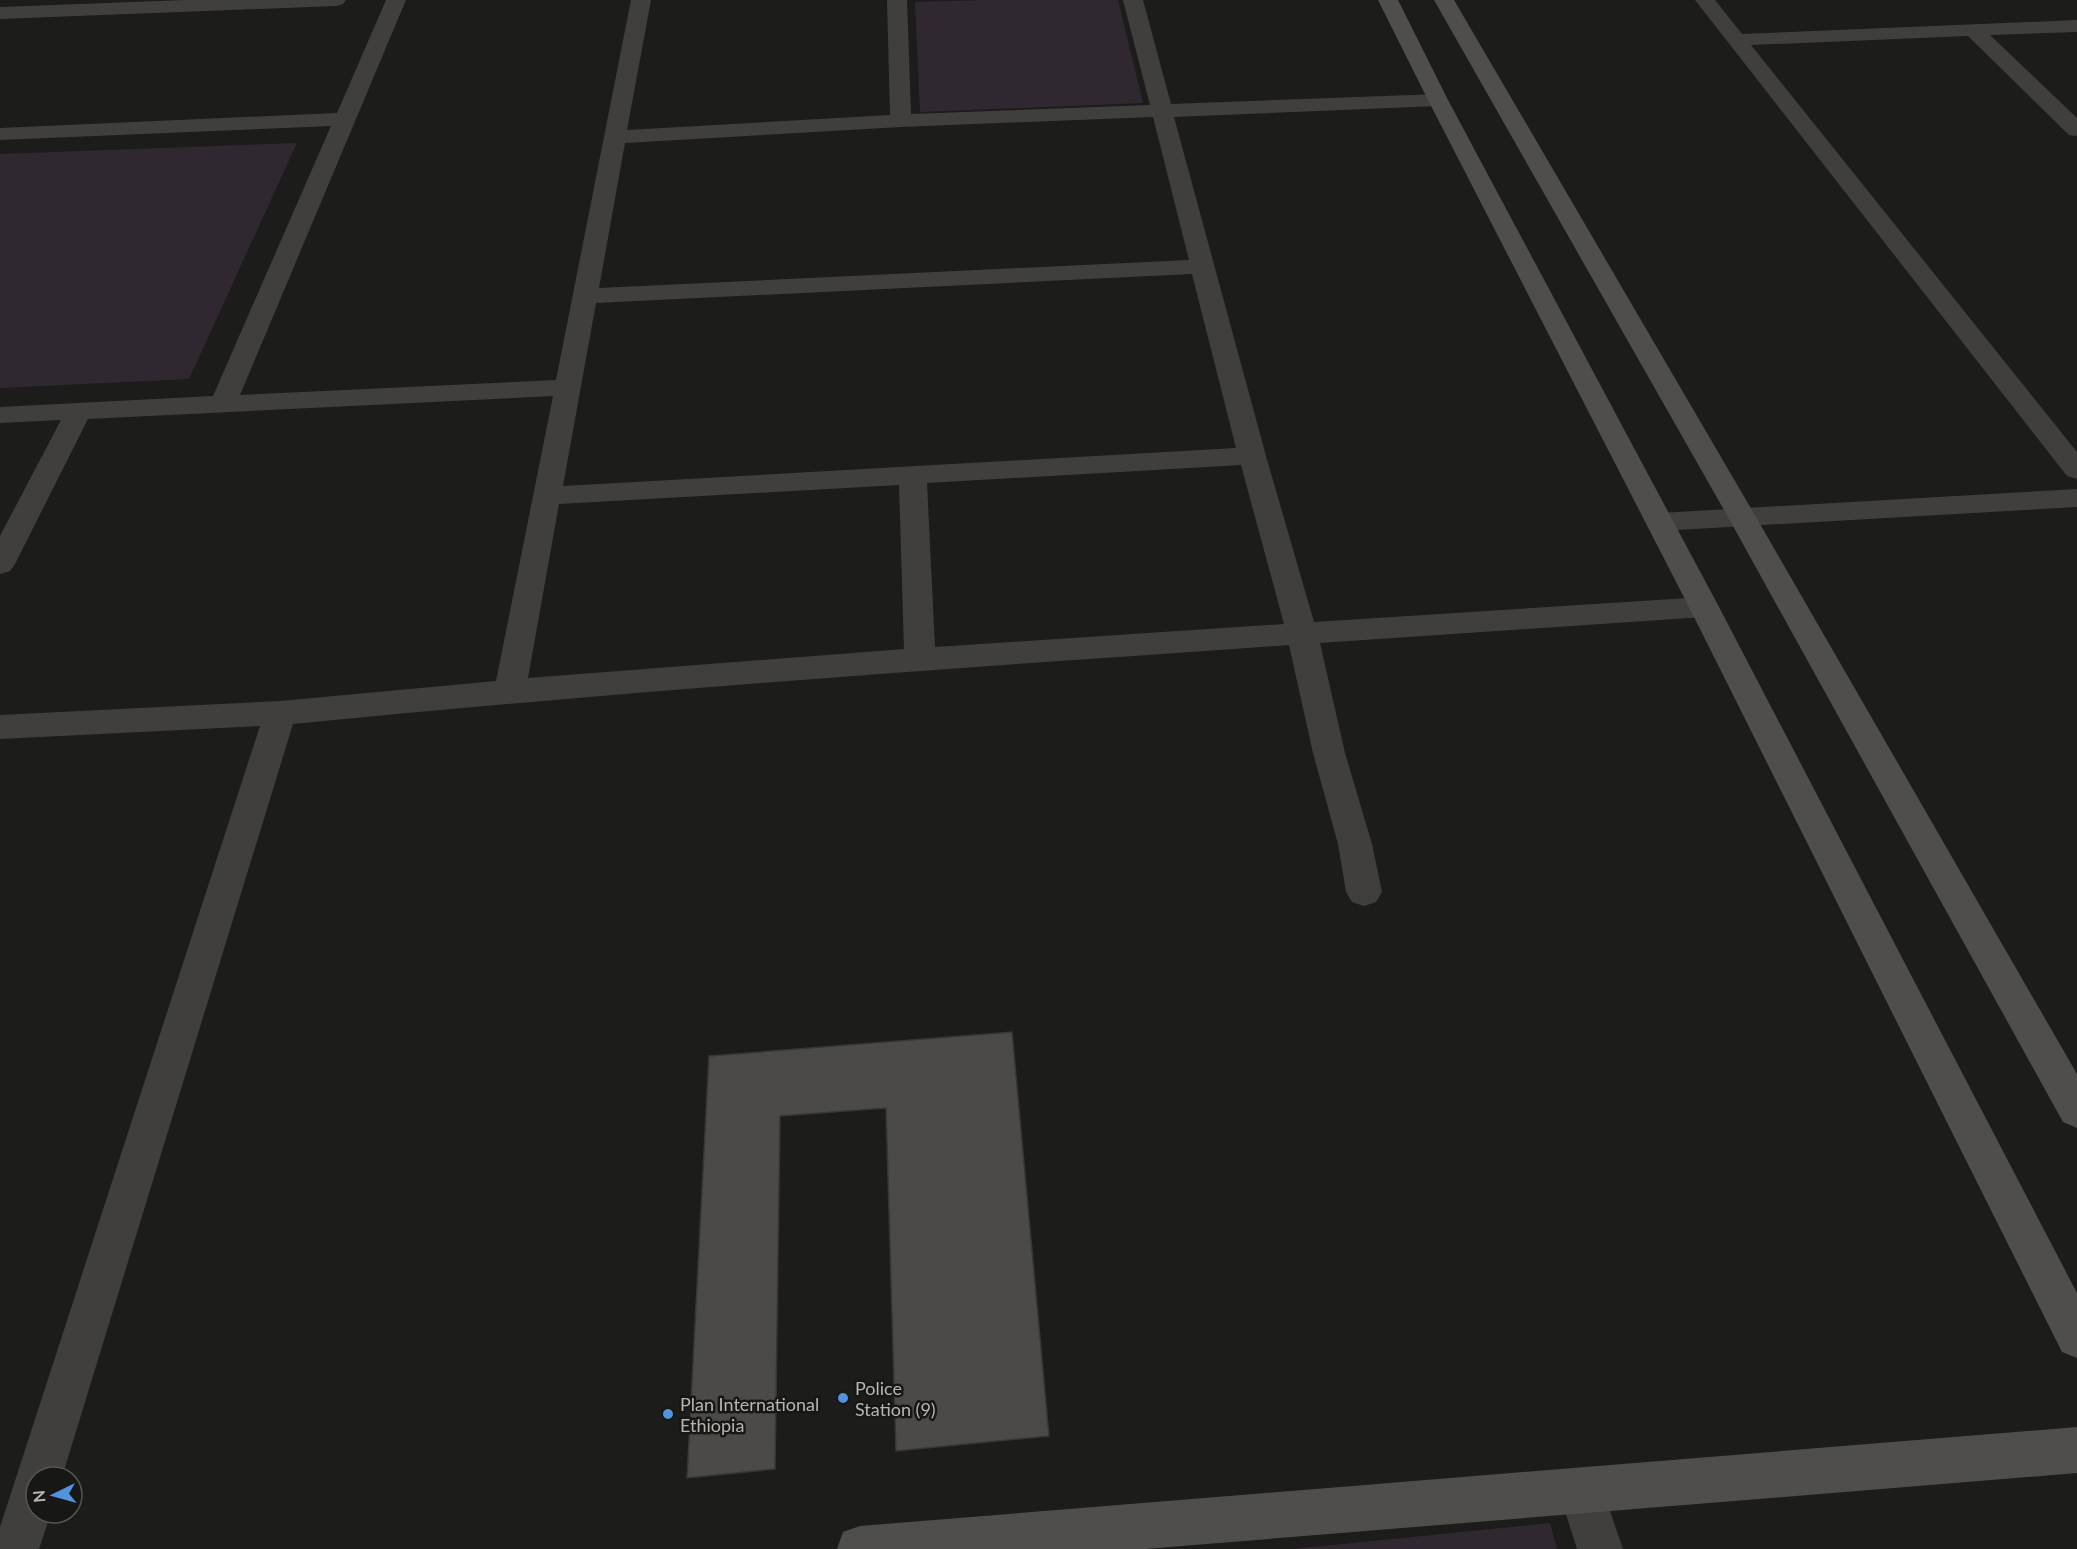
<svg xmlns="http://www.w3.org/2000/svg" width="2077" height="1549" viewBox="0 0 2077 1549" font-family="Lato,sans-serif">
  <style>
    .green { fill: #302830 }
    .building { fill: #4c4a47; stroke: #383734; stroke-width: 1.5 }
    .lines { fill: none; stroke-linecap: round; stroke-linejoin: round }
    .street { fill: #403f3c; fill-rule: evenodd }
    .secondary { fill: #504e4a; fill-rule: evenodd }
    .poi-dot { fill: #5193dd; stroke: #171715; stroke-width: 2 }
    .labels { text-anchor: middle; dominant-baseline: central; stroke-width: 5; stroke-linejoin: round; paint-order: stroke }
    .near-poi-label { font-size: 18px; fill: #bab5ae; stroke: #171715; text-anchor: start }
  </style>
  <rect width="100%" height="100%" fill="#1c1c1a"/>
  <g class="green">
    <path d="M985,0H1118L1143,103L920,112L915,2Z"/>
    <path d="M297,143L189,379L0,388V154Z"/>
    <path d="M1550,1523L1557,1549H1293Z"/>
  </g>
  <path class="building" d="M1012,1032L1049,1436L896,1451L886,1108L780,1116L775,1469L687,1478L709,1056Z"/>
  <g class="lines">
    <g class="street">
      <path d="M186,0H346L343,4L336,6L0,19V7Z"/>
      <path d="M386,0H406L240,395L556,380L631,0H651L627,130L890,115L887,0H907L911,114L1150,105L1123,0H1143L1171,104L1438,94L1445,96L1448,100L1445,104L1438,106L1174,117L1266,456L1314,622L1704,597L1715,600L1719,607L1715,614L1704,617L1320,643L1345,753L1372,844L1382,892L1376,902L1364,906L1352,902L1346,892L1338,844L1313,753L1289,645C957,668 625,691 293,724L62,1477H36V1513H51L39,1549H0V1527L260,726L0,739V715L280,701L496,681L553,396L88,419L15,564L10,571L0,574V536L61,420L0,423V407L213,396L331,126L0,140V128L337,113ZM1153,117L1189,260L599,288L625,143L901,127ZM1192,274L1236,448L563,486L596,303ZM1241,465L1284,624L935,647L927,483ZM899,485L904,649L528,678L559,504Z"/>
      <path d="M1695,0H1715L1742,34L2077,20V32L1990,35L2077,118V136L2069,135L1968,36L1751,45L2077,452V479L2067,476Z"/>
      <path d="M2077,489V507L1660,531L1650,529L1646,522L1650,515L1660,513Z"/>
      <path d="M1582,1469L1598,1476L1623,1549H1577L1559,1492L1566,1476Z"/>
    </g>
    <g class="secondary">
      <path d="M1378,0H1398L1448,100L1719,607L2077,1293V1358L2062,1352L1689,607L1428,100Z"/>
      <path d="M1434,0H1454L1756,517L2077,1074V1128L2063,1122L1728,517Z"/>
      <path d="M2077,1427V1473L1145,1549H837L843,1532L860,1526Z"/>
    </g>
  </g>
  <g class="poi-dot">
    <circle cx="843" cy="1398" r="6"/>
    <circle cx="668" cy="1414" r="6"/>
  </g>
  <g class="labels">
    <g class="near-poi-label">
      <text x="855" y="1388">Police<tspan x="855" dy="21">Station (9)</tspan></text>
      <text x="680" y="1404">Plan International<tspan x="680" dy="21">Ethiopia</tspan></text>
    </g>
  </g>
  <g transform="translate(54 1495) rotate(265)"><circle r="28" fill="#171715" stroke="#585652" stroke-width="1.5"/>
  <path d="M0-4.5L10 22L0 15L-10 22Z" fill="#5193dd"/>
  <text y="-9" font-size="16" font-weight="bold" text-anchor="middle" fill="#bab5ae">N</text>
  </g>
</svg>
